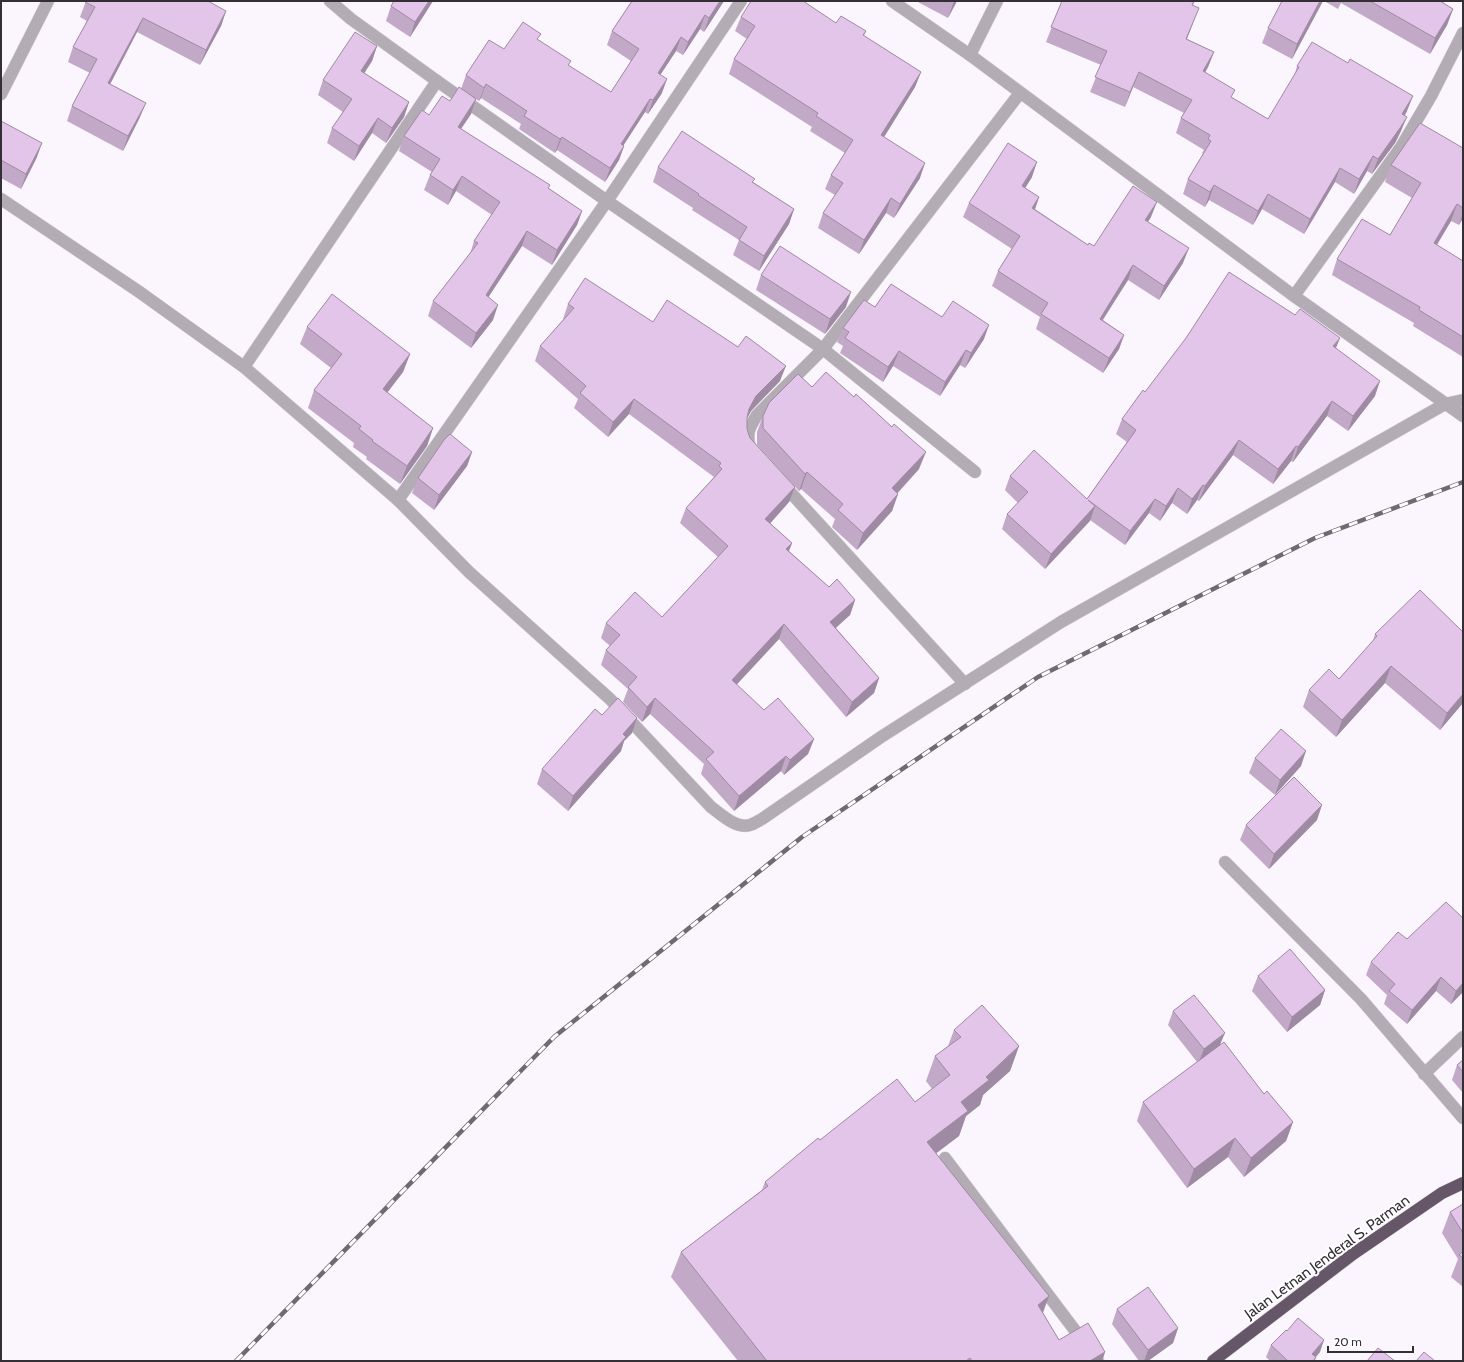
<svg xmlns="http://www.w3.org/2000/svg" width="1464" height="1362" font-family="Cabin,sans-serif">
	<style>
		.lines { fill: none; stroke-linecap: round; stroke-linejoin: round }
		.minor-casing { stroke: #d7d1d9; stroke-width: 13 }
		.highway-casing { stroke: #d7d1d9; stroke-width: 13 }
		.minor { stroke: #b3acb4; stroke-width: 12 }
		.highway { stroke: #655768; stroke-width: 12 }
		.rail-casing { stroke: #6f6970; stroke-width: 4.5 }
		.rail { stroke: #fff; stroke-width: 3; stroke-dasharray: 9; stroke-linecap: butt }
		.wall { fill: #c3a9c8 }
		.shaded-wall { fill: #9f8aa3 }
		.building { fill: #e3c5e9; stroke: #9f8aa3 }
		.labels { text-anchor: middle; stroke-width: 4; stroke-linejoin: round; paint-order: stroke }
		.street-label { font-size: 15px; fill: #342e35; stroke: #fff }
	</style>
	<rect width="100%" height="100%" fill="#fbf5fd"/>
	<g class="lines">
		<g class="minor-casing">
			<g id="minor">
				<polyline points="330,1 351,19 437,81 607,201 823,349 975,472"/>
				<polyline points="892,1 970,55 1294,296 1463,416"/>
				<polyline points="970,55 997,1"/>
				<polyline points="1,94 48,1"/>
				<path d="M1,199L138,291L244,367L398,500L469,572L610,699L711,807C722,815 736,829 750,825C754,824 758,821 762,819L881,737L1061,622L1445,404L1463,400"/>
				<polyline points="1294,296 1401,147 1431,96 1463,33"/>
				<polyline points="244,367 437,81"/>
				<path d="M750,448C746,433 749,428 757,415L823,349L1020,93"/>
				<polyline points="781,482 965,684"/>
				<polyline points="398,500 607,201 741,1"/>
				<polyline points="1225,862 1361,999 1463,1118"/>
				<polyline points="1424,1074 1463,1037"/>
				<polyline points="945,1158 1098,1361"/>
			</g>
		</g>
		<g class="highway-casing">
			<polyline id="highway" points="1213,1361 1353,1254 1442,1193 1463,1183"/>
		</g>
		<use href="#minor" class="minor"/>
		<use href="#highway" class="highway"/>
		<g class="rail-casing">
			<polyline id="rail" points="236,1361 554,1037 802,837 1038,677 1315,538 1463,482"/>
		</g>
		<use href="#rail" class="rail"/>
	</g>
	<g class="wall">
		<polygon points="86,1 226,11 221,26 200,65 137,32 110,84 140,117 123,151 67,121 72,106 90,73 68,62 73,47 87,21 80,17"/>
		<polygon points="433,1 410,37 386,21 391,6"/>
		<polygon points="632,1 724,1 704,32 700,29 683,55 676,51 660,75 662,93 648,114 645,112 623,145 624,146 619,160 605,182 557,150 555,153 519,129 521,124 481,98 479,101 476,99 471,114 461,129 582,211 577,225 552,265 522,246 488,297 493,320 471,348 428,316 433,301 470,254 474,241 492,215 456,191 448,205 424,190 430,175 432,172 399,151 404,136 429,115 450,101 461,89 466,75 504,49 539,40 569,66 611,92 631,61 607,45 612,31"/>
		<polygon points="916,1 957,1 948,18"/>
		<polygon points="1062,1 1195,1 1193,5 1193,23 1187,39 1214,52 1208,67 1205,72 1232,98 1268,119 1294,77 1297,66 1407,111 1405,115 1401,131 1395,143 1372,174 1367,171 1354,194 1335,182 1304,234 1262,209 1253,225 1209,200 1205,207 1183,194 1188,179 1203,154 1202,153 1204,150 1176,133 1181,118 1184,113 1133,87 1125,107 1090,92 1101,65 1046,42"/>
		<polygon points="1323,1 1292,59 1262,43 1268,28"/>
		<polygon points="1324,1 1444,1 1443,3 1453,9 1447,25 1430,54 1341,3 1338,9"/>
		<polygon points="741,17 836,23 866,31 864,36 921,72 915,87 884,137 920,178 894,218 886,213 859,254 818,228 823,213 835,195 825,189 831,175 845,153 810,131 812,127 729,74 734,59 747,39 735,31"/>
		<polygon points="377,46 372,61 364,73 409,102 404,117 386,143 372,133 354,161 327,143 332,128 343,112 318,95 323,80"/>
		<polygon points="1,121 37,157 21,189 1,178"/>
		<polygon points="1463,148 1463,218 1459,225 1451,221 1437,245 1463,261 1463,357 1413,326 1414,323 1332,275 1337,259 1390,235 1412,198 1385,182 1391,165"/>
		<polygon points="658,167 753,182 794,209 789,224 759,271 733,255 739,240 692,210 693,208 653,182"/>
		<polygon points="1032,177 1025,188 1039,197 1035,209 1088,245 1094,246 1151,217 1148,222 1183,263 1159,300 1128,280 1103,320 1124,335 1119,349 1103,373 1036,329 1040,317 992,286 998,271 1012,249 963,217 969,203"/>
		<polygon points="761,275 846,307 825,334 756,290"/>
		<polygon points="568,304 653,322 780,381 751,411 747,418 747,429 750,438 795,487 789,502 770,523 792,543 789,551 829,587 855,600 850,615 836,628 879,678 874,693 846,717 779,639 736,685 764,710 814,739 808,754 784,775 781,771 734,811 701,774 704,764 650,714 642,722 623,702 628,689 601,665 606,650 610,646 601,638 606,623 662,617 718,557 680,523 686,508 714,477 629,414 608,437 574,408 578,399 535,361 540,346 563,320 563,319"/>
		<polygon points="875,307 942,317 984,339 965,368 960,365 940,396 893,366 883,382 840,353 843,346 837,342 843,328"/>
		<polygon points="307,327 410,354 403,372 387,393 433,428 427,446 400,484 366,459 367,457 353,447 354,443 308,408 314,390 331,368 300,344"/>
		<polygon points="1336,348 1375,396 1348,431 1327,416 1293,462 1291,461 1273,484 1233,455 1199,501 1197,500 1187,514 1172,503 1160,521 1149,513 1125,545 1090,520 1045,569 1002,529 1007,514 1018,503 1005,490 1010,476 1087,499 1127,442 1116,434 1122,419 1145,392"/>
		<polygon points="812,387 854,397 892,427 919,469 898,493 898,494 892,511 857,550 832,527 835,519 801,489 799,491 757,445 757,432 763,416"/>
		<polygon points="472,452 467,466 434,510 412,493 418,478"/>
		<polygon points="1375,634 1463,703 1440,730 1385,683 1336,737 1303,707 1309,690 1339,679 1373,641"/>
		<polygon points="602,715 637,718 632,733 624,741 621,751 568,811 537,784 542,769"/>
		<polygon points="1255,758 1301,766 1275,795 1249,773"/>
		<polygon points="1317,820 1269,869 1240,840 1246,825"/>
		<polygon points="1463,918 1463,992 1451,1004 1436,991 1407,1024 1384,1004 1387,995 1366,975 1371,962 1407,939"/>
		<polygon points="1258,976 1325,990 1320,1005 1287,1032 1252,991"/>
		<polygon points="1173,1011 1220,1044 1264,1094 1293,1122 1286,1141 1244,1177 1228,1157 1187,1188 1137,1121 1143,1102 1197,1062 1168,1025"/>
		<polygon points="954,1030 1019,1046 1010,1071 983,1095 980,1105 966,1116 959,1136 936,1153 1043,1313 1059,1340 1105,1352 1102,1361 738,1361 671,1277 681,1252 762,1190 765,1182 820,1140 915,1102 932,1089 926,1081 935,1056 948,1046"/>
		<polygon points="1463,1060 1463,1093 1452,1080 1457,1065"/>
		<polygon points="1463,1204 1463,1287 1451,1277 1458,1259 1442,1233 1450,1212"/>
		<polygon points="1117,1309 1178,1328 1173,1343 1148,1361 1139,1361 1112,1324"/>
		<polygon points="1271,1345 1320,1352 1316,1357 1315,1361 1270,1361 1266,1357"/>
	</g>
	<g class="shaded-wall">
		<polygon points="429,1 433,1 410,37 415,22"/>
		<polygon points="720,1 724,1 704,32 709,18"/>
		<polygon points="954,1 957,1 948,18"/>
		<polygon points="1320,1 1323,1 1292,59 1297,44"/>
		<polygon points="1199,8 1181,53 1186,39"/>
		<polygon points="1453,9 1447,25 1430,54 1435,38"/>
		<polygon points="226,11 221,26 200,65 206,50"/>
		<polygon points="705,15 700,29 683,55 688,42"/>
		<polygon points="143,18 137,32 103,98 108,83"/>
		<polygon points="681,37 676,51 653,86 658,73"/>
		<polygon points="377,46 372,61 356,86 361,71"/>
		<polygon points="1214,52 1208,67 1198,86 1203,71"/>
		<polygon points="921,72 915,87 876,150 881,135"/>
		<polygon points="1139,72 1125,107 1130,92"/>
		<polygon points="667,79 662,93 648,114 653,100"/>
		<polygon points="486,84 481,98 479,101 484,88"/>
		<polygon points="1413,96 1407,111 1397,129 1402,114"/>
		<polygon points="476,99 471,114 452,142 458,127"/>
		<polygon points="650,99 645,112 616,157 621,144"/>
		<polygon points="409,102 404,117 386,143 392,128"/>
		<polygon points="146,103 140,117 123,151 128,136"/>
		<polygon points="1407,117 1401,131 1395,143 1372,174 1378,159"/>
		<polygon points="378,118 372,133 354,161 359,146"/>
		<polygon points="562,137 557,150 555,153 560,139"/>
		<polygon points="42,143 37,157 21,189 26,174"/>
		<polygon points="624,146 619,160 605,182 610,168"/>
		<polygon points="1373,156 1367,171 1354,194 1359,179"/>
		<polygon points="1037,162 1032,177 1017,201 1022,186"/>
		<polygon points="925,163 920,178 894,218 900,204"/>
		<polygon points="1340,168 1335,182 1304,234 1310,219"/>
		<polygon points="462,176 456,191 448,205 453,190"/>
		<polygon points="1214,185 1209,200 1205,207 1210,192"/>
		<polygon points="1268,194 1262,209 1253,225 1258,211"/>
		<polygon points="1039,197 1034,212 1032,208"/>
		<polygon points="891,198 886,213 859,254 864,240"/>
		<polygon points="1157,202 1151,217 1139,235 1145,220"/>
		<polygon points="1457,204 1451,221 1428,259 1434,243"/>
		<polygon points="794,209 789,224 759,271 764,256"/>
		<polygon points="582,211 577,225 552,265 557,250"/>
		<polygon points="1463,213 1463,218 1459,225"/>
		<polygon points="527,231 522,246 480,310 486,295"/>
		<polygon points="1189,248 1183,263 1159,300 1164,286"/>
		<polygon points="1133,265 1128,280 1094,333 1100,319"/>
		<polygon points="851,292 846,307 825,334 830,319"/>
		<polygon points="498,305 493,320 471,348 476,333"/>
		<polygon points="989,325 984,339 965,368 971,353"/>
		<polygon points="1124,335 1119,349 1103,373 1109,358"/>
		<polygon points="1340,338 1334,353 1333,346"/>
		<polygon points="966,350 960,365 940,396 945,382"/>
		<polygon points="899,351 893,366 883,382 888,367"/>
		<polygon points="410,354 403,372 376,407 383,389"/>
		<polygon points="786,366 780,381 751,411 744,424 749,409 756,396"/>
		<polygon points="1380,381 1375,396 1348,431 1353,416"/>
		<polygon points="634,399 629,414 608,437 613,422"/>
		<polygon points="1332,401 1327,416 1293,462 1298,447"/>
		<polygon points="433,428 427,446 400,484 407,466"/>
		<polygon points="1239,440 1233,455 1199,501 1205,486"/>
		<polygon points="1296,446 1291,461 1273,484 1278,469"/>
		<polygon points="472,452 467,466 434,510 439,495"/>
		<polygon points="926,452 919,469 886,505 892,488"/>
		<polygon points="807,472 801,489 799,491 805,474"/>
		<polygon points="1203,485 1197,500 1187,514 1192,499"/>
		<polygon points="795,487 789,502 760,535 765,519"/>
		<polygon points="1178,488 1172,503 1160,521 1166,506"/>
		<polygon points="898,494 892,511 857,550 863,533"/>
		<polygon points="1155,499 1149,513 1125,545 1130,531"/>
		<polygon points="1095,506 1090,521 1045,569 1051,554"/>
		<polygon points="792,543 786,558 786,549"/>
		<polygon points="855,600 850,615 825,637 830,622"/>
		<polygon points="784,624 779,639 726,696 732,680"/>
		<polygon points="1391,666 1385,683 1336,737 1342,720"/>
		<polygon points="879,678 874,693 846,717 852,702"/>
		<polygon points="1463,694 1463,703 1440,730 1447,713"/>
		<polygon points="655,698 650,714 642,722 647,707"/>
		<polygon points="637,718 632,733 624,741 621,751 568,811 573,796 623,734"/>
		<polygon points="814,739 808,754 784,775 790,760"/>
		<polygon points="1306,751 1301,766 1275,795 1280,780"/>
		<polygon points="786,756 781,771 734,811 739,796"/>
		<polygon points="1322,805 1317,820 1269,869 1274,854"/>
		<polygon points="1441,977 1436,991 1407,1024 1412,1010"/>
		<polygon points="1463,983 1463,992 1451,1004 1456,991"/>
		<polygon points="1325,990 1320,1005 1287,1032 1292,1017"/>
		<polygon points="1225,1033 1219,1047 1198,1064 1204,1049"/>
		<polygon points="1019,1046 1010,1071 983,1095 980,1105 966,1116 959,1136 918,1167 927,1142 961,1102 986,1077"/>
		<polygon points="1293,1122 1286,1141 1244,1177 1251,1158"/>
		<polygon points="1235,1138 1228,1157 1187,1188 1194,1169"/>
		<polygon points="1049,1296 1040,1321 1038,1305"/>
		<polygon points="1178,1328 1173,1343 1148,1361 1144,1361 1148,1350"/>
		<polygon points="1324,1340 1320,1352 1312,1361 1312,1354"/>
		<polygon points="1105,1352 1102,1361 1090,1361"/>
	</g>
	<g class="building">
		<polygon points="86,1 208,1 226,11 206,50 143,18 108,83 146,103 128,136 72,106 97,59 73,47 95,7 85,2"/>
		<polygon points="394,1 429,1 415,22 391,6"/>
		<polygon points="632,1 720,1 709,18 705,15 688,42 681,37 658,73 667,79 653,100 650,99 621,144 624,146 610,168 562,137 560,139 524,116 527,111 486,84 484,88 466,75 489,40 504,49 523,22 541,34 537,39 571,61 568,65 611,92 639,49 612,31"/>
		<polygon points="751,1 803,1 836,23 841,16 866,31 863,35 921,72 881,135 925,163 900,204 891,198 864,240 823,213 843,183 831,175 853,140 816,116 818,113 734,59 755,26 741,17"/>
		<polygon points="1062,1 1194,1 1192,5 1199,8 1186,39 1214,52 1203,71 1235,90 1231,97 1268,119 1299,67 1297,66 1312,42 1348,63 1350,59 1413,96 1402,114 1407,117 1400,128 1378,159 1373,156 1359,179 1340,168 1310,219 1268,194 1258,211 1214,185 1210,192 1188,179 1211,141 1208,139 1210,135 1181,118 1192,100 1139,72 1130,92 1095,77 1107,51 1051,27"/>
		<polygon points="1282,1 1320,1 1297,44 1268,28"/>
		<polygon points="1370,1 1440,1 1453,9 1435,38"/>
		<polygon points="355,32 377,46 361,71 409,102 392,128 378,118 359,146 332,128 352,99 323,80"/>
		<polygon points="459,87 476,99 458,127 550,185 548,188 582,211 557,250 527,231 486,295 498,305 476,333 433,301 478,243 474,241 500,202 462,176 453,190 430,175 440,159 404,136 422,110 429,115 442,96 450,101"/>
		<polygon points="1,121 42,143 26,174 1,160"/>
		<polygon points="1420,123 1463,148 1463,208 1457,204 1434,243 1463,261 1463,337 1419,310 1420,307 1337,259 1362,219 1390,235 1421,183 1391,165"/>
		<polygon points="682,131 755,179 752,182 794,209 764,256 739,240 747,227 698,195 699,194 658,167"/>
		<polygon points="1008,143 1037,162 1022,186 1039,197 1032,208 1088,245 1089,243 1094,246 1133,186 1157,202 1145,220 1189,248 1164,286 1133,265 1100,319 1124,335 1109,358 1041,314 1048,303 998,271 1020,236 969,203"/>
		<polygon points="780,246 851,292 830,319 761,275"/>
		<polygon points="1229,272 1295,315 1300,309 1340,338 1333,346 1380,381 1353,416 1332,401 1298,447 1296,446 1278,469 1239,440 1205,486 1203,485 1192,499 1178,488 1166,506 1155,499 1130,531 1088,500 1095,506 1051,554 1007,514 1028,492 1010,476 1034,450 1087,499 1136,430 1122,419 1143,390 1145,392 1186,338"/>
		<polygon points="585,278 653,322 667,300 738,347 746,336 786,366 756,396 749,409 747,418 747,429 750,438 795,487 765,519 792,543 786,549 829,587 837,579 855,600 830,622 879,678 852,702 784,624 732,680 764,710 778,698 814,739 790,760 786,756 739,796 706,759 714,752 655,698 647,707 628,687 637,677 606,650 620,635 606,623 635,592 662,617 728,546 686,508 722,469 719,466 721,463 634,399 613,422 580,393 586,386 540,346 574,308 568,304"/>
		<polygon points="891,284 942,317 953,301 989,325 971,353 966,350 945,382 899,351 888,367 845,338 849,332 843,328 864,300 875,307"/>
		<polygon points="332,294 410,354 383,389 433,428 407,466 372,441 373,440 359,429 361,426 314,390 342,354 307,327"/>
		<polygon points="826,372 854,397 856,394 892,427 894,424 926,452 892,488 898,494 863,533 838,510 843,504 807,472 805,474 763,428 763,416 769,403 798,374 812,387"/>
		<polygon points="450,434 472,452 439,495 418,478 444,440"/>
		<polygon points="1420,590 1463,632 1463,694 1447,713 1391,666 1342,720 1309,690 1329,669 1339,679 1377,636 1375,634"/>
		<polygon points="618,698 637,718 623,734 626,737 573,796 542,769 595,709 602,715"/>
		<polygon points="1281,729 1306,751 1280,780 1255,758"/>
		<polygon points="1294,777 1322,805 1274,854 1246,825"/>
		<polygon points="1446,902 1463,918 1463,983 1456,991 1441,977 1412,1010 1389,991 1395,984 1371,962 1398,932 1407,939"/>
		<polygon points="1290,949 1325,990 1292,1017 1258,976"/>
		<polygon points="1194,995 1225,1033 1204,1049 1173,1011"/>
		<polygon points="982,1005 1019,1046 986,1077 989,1080 961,1102 968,1111 927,1142 1049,1296 1038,1305 1059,1340 1088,1323 1105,1352 1090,1361 972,1361 970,1358 966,1361 767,1361 681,1252 768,1186 765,1182 818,1138 820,1140 897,1079 915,1102 950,1075 935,1056 961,1037 954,1030"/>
		<polygon points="1224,1042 1264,1094 1267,1091 1293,1122 1251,1158 1235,1138 1194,1169 1143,1102"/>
		<polygon points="1463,1060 1463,1072 1457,1065"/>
		<polygon points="1463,1204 1463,1233 1450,1212"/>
		<polygon points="1463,1251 1463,1258 1459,1255"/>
		<polygon points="1148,1287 1178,1328 1148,1350 1117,1309"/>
		<polygon points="1298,1318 1324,1340 1312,1354 1316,1357 1313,1361 1288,1361 1271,1345 1286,1330 1287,1331"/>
		<polygon points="1378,1348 1395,1361 1367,1361"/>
		<polygon points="1424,1352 1435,1361 1416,1361"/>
	</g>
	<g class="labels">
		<g class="street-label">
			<text transform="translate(1327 1257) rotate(-36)" y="5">Jalan Letnan Jenderal S. Parman</text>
		</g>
	</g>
	<rect width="1464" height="1362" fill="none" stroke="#342e35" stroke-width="4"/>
	<path d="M1328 1346v6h85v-6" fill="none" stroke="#342e35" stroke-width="2"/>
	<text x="1334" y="1346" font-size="12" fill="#342e35" stroke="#ffffff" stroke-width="3" paint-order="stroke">20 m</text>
</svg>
